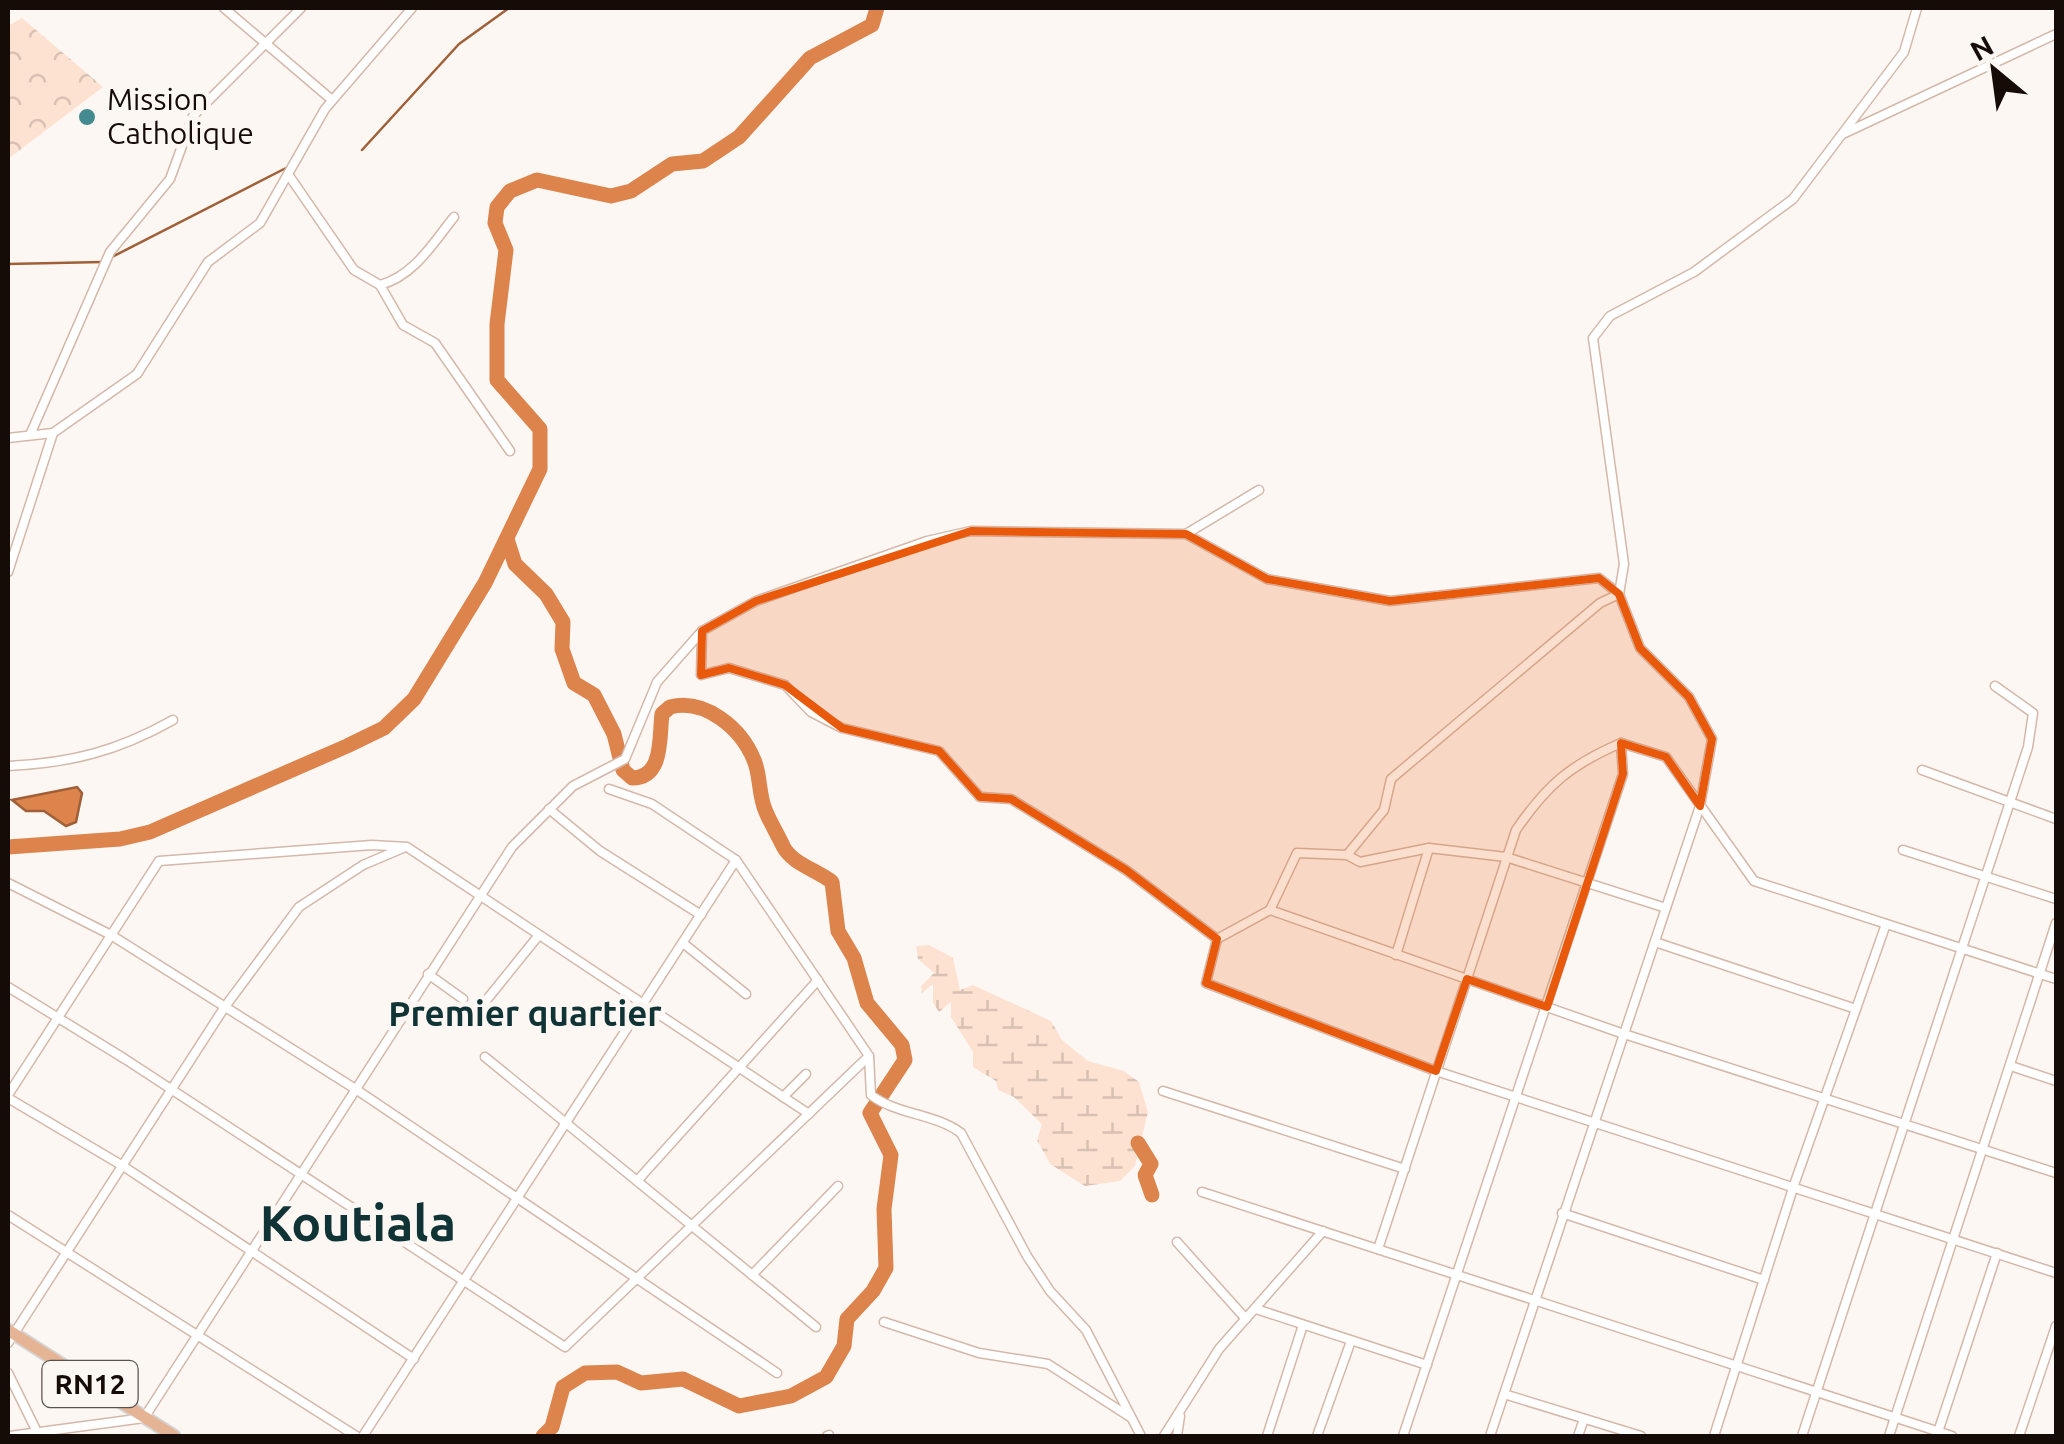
<svg xmlns="http://www.w3.org/2000/svg" width="2064" height="1444" font-family="Ubuntu,sans-serif">
	<style>
		.wetland { fill: url(#wetland-marsh) }
		.park { fill: url(#park-crowns) }
		.water { fill: #dc844c; stroke: #a06037; stroke-width: 2.5 }
		.lines { fill: none; stroke-linecap: round; stroke-linejoin: round }
		.stream { stroke: #a06037; stroke-width: 2.5 }
		.river { stroke: #dc844c; stroke-width: 15 }
		.street-casing { stroke: #d4b8a9; stroke-width: 11 }
		.primary-casing { stroke: #d5d3d2; stroke-width: 15 }
		.street { stroke: #fff; stroke-width: 8 }
		.primary { stroke: #e5b495; stroke-width: 11 }
		.marked { fill: #e8590c; fill-opacity: 0.2; stroke: #e8590c; stroke-width: 8; stroke-linejoin: round }
		.poi-dot { fill: #438b90; stroke: #fdf7f4; stroke-width: 4 }
		.labels { text-anchor: middle; stroke-width: 10; stroke-linejoin: round; paint-order: stroke }
		.shield { fill: #fdf7f4; stroke: #5b524e; stroke-width: 2.5 }
		.shield-label { font-size: 28px; font-weight: bold; fill: #150c07 }
		.poi-label { font-size: 30px; fill: #150c07; stroke: #fdf7f4; text-anchor: start }
		.quarter-label { font-size: 35px; font-weight: bold; fill: #103336; stroke: #fdf7f4 }
		.town-label { font-size: 50px; font-weight: bold; fill: #103336; stroke: #fdf7f4 }
	</style>
	<defs>
		<pattern id="wetland-marsh" width="20" height="14" patternUnits="userSpaceOnUse" patternTransform="scale(2.5)"><rect width="20" height="14" fill="#fde2d2"/><path d="M1 5h8M5 5V1M11 12h8M15 12V8" fill="none" stroke="#d8c1b3"/></pattern>
		<pattern id="park-crowns" width="20" height="18" patternUnits="userSpaceOnUse" patternTransform="scale(2.5)"><rect width="20" height="18" fill="#fde2d2"/><path d="M2 6a3 3 0 1 1 6 0M12 15a3 3 0 1 1 6 0" fill="none" stroke="#d8c1b3"/></pattern>
	</defs>
	<rect width="100%" height="100%" fill="#fdf7f4"/>
	<polygon class="wetland" points="929,945 953,958 960,990 973,985 1051,1021 1062,1040 1088,1061 1124,1071 1139,1082 1148,1112 1135,1166 1120,1181 1085,1186 1050,1164 1037,1140 1042,1124 1014,1097 998,1090 996,1081 973,1067 973,1052 951,1017 951,1002 939,1012 933,1003 933,984 922,993 921,986 934,973 918,959 916,946"/>
	<polygon class="park" points="22,18 103,87 8,159 8,26"/>
	<polygon class="water" points="77,787 82,793 76,822 66,826 44,811 26,811 12,800"/>
	<g class="lines">
		<g class="stream">
			<polyline points="362,150 459,44 509,8"/>
			<polyline points="110,258 286,168"/>
			<polyline points="8,264 102,262"/>
		</g>
		<g class="river">
			<path d="M507,539L515,564L546,594L563,622L562,649L574,683L594,695L614,734L623,770L632,778C664,778 659,737 662,714L670,707C705,698 741,728 754,760C761,776 758,795 766,812C771,824 778,835 783,846C792,864 817,870 832,882L838,931L854,958L867,1003L902,1045L905,1060L870,1113L891,1155L884,1209L886,1268L873,1291L847,1319L844,1346L826,1377L791,1396L739,1406L683,1379L641,1383L617,1372L585,1373L563,1387L552,1427L543,1436"/>
			<polyline points="8,847 120,839 150,832 347,746 384,728 414,699 485,583 540,469 540,429 497,380 497,324 506,250 495,223 497,207 510,191 537,180 611,196 631,191 672,164 703,161 739,137 810,58 872,25 877,8"/>
			<polyline points="1138,1143 1151,1164 1145,1175 1152,1195"/>
		</g>
		<g class="street-casing">
			<g id="street">
				<polyline points="224,8 332,100"/>
				<polyline points="1845,133 2056,34"/>
				<path d="M290,177L354,270L380,285C414,276 433,243 454,217"/>
				<polyline points="380,285 403,325 435,343 510,451"/>
				<polyline points="30,435 110,252 170,179 193,116 301,8"/>
				<polyline points="8,438 53,433 137,374 208,262 260,223 325,109 412,8"/>
				<polyline points="1186,534 1259,490"/>
				<polyline points="8,572 53,433"/>
				<path d="M8,766C71,763 118,751 173,720"/>
				<polyline points="1922,770 2056,819"/>
				<path d="M609,789L652,804L736,860L869,1056L871,1095C897,1115 934,1113 961,1133L1027,1256L1050,1291L1086,1330L1141,1436"/>
				<polyline points="549,809 600,851 701,915"/>
				<polyline points="1903,850 2056,899"/>
				<polyline points="1347,855 1360,862 1429,848 1506,857 1666,908"/>
				<polyline points="8,883 111,935 357,1090 777,1373"/>
				<polyline points="1270,910 1297,853 1347,855 1384,810 1391,779 1600,603 1619,594 1624,564 1593,338 1610,316 1694,272 1793,199 1904,52 1917,8"/>
				<polyline points="1217,939 1206,983 1436,1071 2056,1273"/>
				<polyline points="1655,942 1856,1009"/>
				<polyline points="683,943 746,994"/>
				<polyline points="1396,955 1429,848"/>
				<polyline points="428,974 463,999"/>
				<polyline points="8,987 125,1059 565,1347 869,1056"/>
				<polyline points="480,1008 539,935"/>
				<polyline points="485,1057 816,1327"/>
				<polyline points="2011,1066 2056,1081"/>
				<polyline points="1163,1091 1405,1169"/>
				<polyline points="8,1095 159,861 372,845 407,847 809,1114"/>
				<polyline points="783,1097 806,1074"/>
				<polyline points="8,1098 123,1166 414,1359"/>
				<polyline points="637,1181 818,980"/>
				<polyline points="1202,1192 1952,1436"/>
				<polyline points="1562,1213 1764,1280"/>
				<polyline points="8,1215 356,1436"/>
				<polyline points="1177,1242 1246,1319"/>
				<path d="M1378,1249L1516,830C1547,785 1570,765 1621,743L1666,757L1754,881L2056,979"/>
				<polyline points="752,1275 838,1186"/>
				<polyline points="1256,1309 1427,1365"/>
				<polyline points="884,1322 979,1353 1048,1364 1130,1417"/>
				<polyline points="8,1343 224,1008 299,907 363,865 403,848"/>
				<polyline points="8,1373 39,1436"/>
				<polyline points="1504,1394 1641,1436"/>
				<polyline points="1938,1432 1997,1253"/>
				<polyline points="10,1436 144,1418 512,847 573,786 625,759 657,682 702,631"/>
				<polyline points="363,1436 736,860"/>
				<polyline points="827,1436 829,1435"/>
				<polyline points="1164,1436 1219,1349 1323,1231"/>
				<polyline points="1177,1436 1180,1416"/>
				<polyline points="1267,1436 1303,1325"/>
				<polyline points="1317,1436 1351,1341"/>
				<polyline points="1403,1436 1623,774 1621,743"/>
				<polyline points="1490,1436 1700,806 1712,739 1689,697 1640,648 1619,594 1599,578 1390,601 1267,579 1186,534 971,531 927,541 756,601 702,631 701,675 729,668 785,685 811,712 842,728 939,751 980,797 1011,799 1126,870 1217,939 1270,910 1621,1033 2056,1173"/>
				<polyline points="1578,1436 1584,1419"/>
				<polyline points="1714,1436 1794,1185 1886,924"/>
				<polyline points="1802,1436 2028,747 2033,713 1995,686"/>
				<polyline points="1889,1436 2056,923"/>
				<polyline points="2019,1436 2056,1326"/>
			</g>
		</g>
		<g class="primary-casing">
			<polyline id="primary" points="8,1330 174,1436"/>
		</g>
		<use href="#street" class="street"/>
		<use href="#primary" class="primary"/>
	</g>
	<path class="marked" d="M971,531L1186,534L1267,579L1390,601L1599,578L1619,594L1640,648L1689,697L1712,739L1700,806L1666,757L1621,743L1623,774L1547,1007L1467,979L1436,1071L1206,983L1217,939L1126,870L1011,799L980,797L939,751L842,728L785,685L729,668L701,675L702,631L756,601Z"/>
	<circle class="poi-dot" cx="87" cy="117" r="10"/>
	<g class="labels">
		<rect class="shield" x="42.5" y="1361" width="95" height="46" rx="8"/>
		<g class="shield-label">
			<text x="90" y="1394">RN12</text>
		</g>
		<g class="poi-label">
			<text x="107" y="110">Mission<tspan x="107" dy="34">Catholique</tspan></text>
		</g>
		<g class="quarter-label">
			<text x="525" y="1026">Premier quartier</text>
		</g>
		<g class="town-label">
			<text x="358" y="1241">Koutiala</text>
		</g>
	</g>
	<rect width="2064" height="1444" fill="none" stroke="#150c07" stroke-width="20"/>
	<g transform="translate(1994 70) rotate(331)" stroke="#fdf7f4" stroke-width="8" paint-order="stroke">
	<path d="M0-8L18 38L0 25L-18 38Z" fill="#150c07"/>
	<text y="-15" font-size="28" font-weight="bold" text-anchor="middle" fill="#150c07">N</text>
	</g>
</svg>
